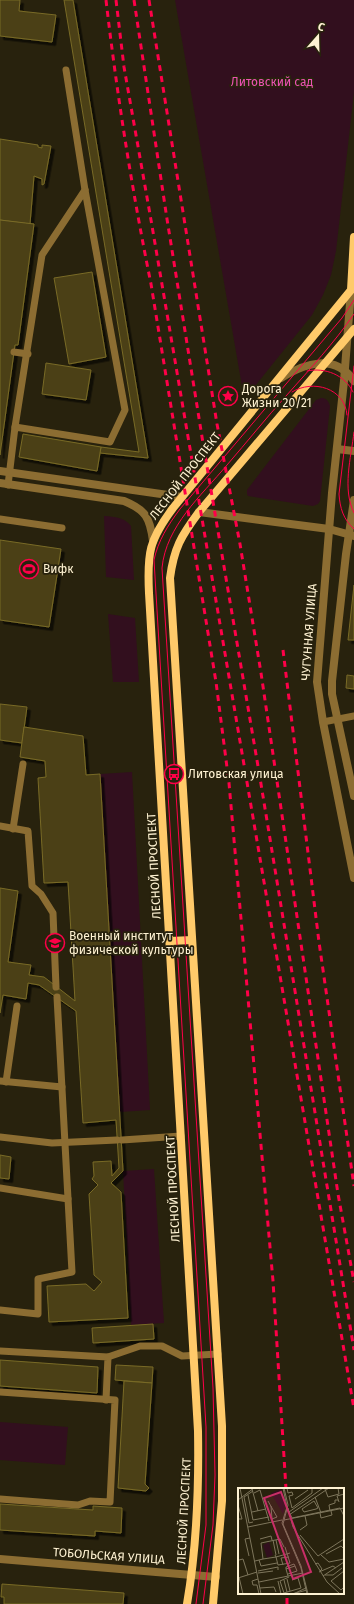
<svg xmlns="http://www.w3.org/2000/svg" width="354" height="1604" font-family="'Fira Sans',sans-serif">
	<style>
		.green { fill: #320f1e }
		.building { fill: #4b4116; stroke: #796a26; filter: url(#shadow) }
		.lines { fill: none; stroke-linecap: round; stroke-linejoin: round }
		.service { stroke: #8c6d32; stroke-width: 7 }
		.minor { stroke: #8c6d32; stroke-width: 8 }
		.tertiary { stroke: #8c6d32; stroke-width: 8 }
		.secondary { stroke: #ffca6a; stroke-width: 8 }
		.tram { stroke: #fe0048; stroke-width: 1 }
		.rail { stroke: #fe0048; stroke-width: 3; stroke-dasharray: 6 5; stroke-linecap: butt }
		.labels { text-anchor: middle; stroke-width: 3.5; stroke-linejoin: round; paint-order: stroke }
		.park-label { font-size: 12px; fill: #ed52b4; stroke: #28220d }
		.poi-label { font-size: 12px; fill: #fff3d3; stroke: #28220d; text-anchor: start }
		.street-label { font-size: 12px; fill: #fff3d3; stroke: #28220d }
		.inset-road { fill: none; stroke: #7e765c; stroke-width: 1 }
		.view { fill: #c82e67; fill-opacity: 0.15; stroke: #c82e67; stroke-width: 2 }
		.inset-edge { fill: none; stroke: #fff3d3; stroke-width: 2 }
	</style>
	<defs>
		<filter id="shadow"><feDropShadow dx="3.5" dy="3.5" stdDeviation="0" flood-color="#0009"/></filter>
	</defs>
	<rect width="100%" height="100%" fill="#28220d"/>
	<g class="green">
		<polygon points="175,0 354,0 354,92 336,251 331,275 323,295 312,315 247,396 243,392"/>
		<path d="M321,398C326,398 328,400 330,406L320,501L318,504L313,506L248,496L247,494V490L316,400Z"/>
		<path d="M104,516C115,517 124,517 131,526L134,580L106,577Z"/>
		<polygon points="108,614 135,618 139,682 113,682"/>
		<polygon points="132,772 150,1110 120,1112 100,774"/>
		<polygon points="154,1169 164,1323 131,1325 123,1171"/>
		<polygon points="0,1422 68,1427 65,1465 0,1460"/>
	</g>
	<g class="building">
		<polygon points="0,0 20,0 19,11 56,15 52,42 0,36"/>
		<polygon points="64,0 73,0 148,458 100,453 101,447 139,452"/>
		<polygon points="0,139 38,145 38,147 42,148 42,145 51,146 44,184 42,185 42,179 34,176 30,224 0,220"/>
		<polygon points="0,220 34,224 18,345 15,345 14,352 0,455"/>
		<polygon points="92,272 106,357 69,364 54,278"/>
		<polygon points="46,363 91,370 86,400 42,394"/>
		<polygon points="23,434 101,447 97,471 19,457"/>
		<polygon points="0,540 61,549 49,627 0,620"/>
		<polygon points="354,585 354,640 348,640"/>
		<polygon points="347,675 354,676 354,689 346,688"/>
		<polygon points="0,704 27,707 22,743 0,740"/>
		<polygon points="24,727 83,736 86,775 100,774 123,1171 111,1183 121,1192 128,1318 49,1322 47,1286 86,1284 94,1291 102,1282 94,1275 89,1194 98,1185 92,1179 94,1176 93,1162 111,1161 112,1176 119,1168 116,1120 83,1123 76,1011 39,985 28,983 26,999 3,995 0,1013 0,888 18,891 8,962 31,965 29,975 44,977 75,1001 68,882 44,883 38,778 46,777 45,761 20,757"/>
		<polygon points="0,1155 11,1157 9,1179 0,1178"/>
		<polygon points="153,1324 154,1339 93,1343 92,1328"/>
		<polygon points="0,1360 98,1367 97,1393 0,1386"/>
		<polygon points="116,1365 153,1367 152,1383 115,1380"/>
		<polygon points="124,1381 152,1383 145,1484 149,1488 146,1491 118,1488"/>
		<polygon points="0,1504 93,1510 93,1506 122,1508 121,1533 95,1531 95,1536 0,1530"/>
		<polygon points="2,1584 124,1593 123,1604 4,1604 4,1597 1,1597"/>
	</g>
	<g class="lines">
		<g class="service">
			<polyline points="14,352 28,354"/>
			<polyline points="15,427 42,255 85,190"/>
			<polyline points="8,485 15,427 110,442 125,410 85,190 66,70"/>
			<polyline points="0,519 62,528"/>
			<polyline points="323,722 354,716"/>
			<polyline points="0,826 28,831 32,886 41,894 53,913 56,987"/>
			<polyline points="13,829 23,764"/>
			<polyline points="0,1081 62,1087"/>
			<polyline points="6,1082 17,1006"/>
			<polyline points="0,1137 52,1143 117,1140"/>
			<polyline points="122,1140 181,1136"/>
			<polyline points="0,1188 68,1199"/>
			<polyline points="0,1310 38,1314 38,1279 72,1272 57,997"/>
			<polyline points="0,1351 108,1357 106,1400"/>
			<polyline points="108,1357 140,1346 162,1346 182,1356 218,1354"/>
			<polyline points="0,1392 115,1400 110,1502 90,1501 78,1505 0,1499"/>
		</g>
		<g class="minor">
			<polyline points="337,449 354,451"/>
			<polyline points="0,471 182,497"/>
			<path d="M0,483L124,501C146,510 150,518 153,541"/>
			<polyline points="0,1559 216,1577"/>
		</g>
		<g class="tertiary">
			<polyline points="351,290 344,381 332,493 317,682 323,722 354,878"/>
			<path d="M281,378C305,363 335,353 354,381"/>
			<polyline points="354,500 346,554 332,681 332,694 354,796"/>
			<polyline points="199,512 329,529 354,536"/>
		</g>
		<g class="secondary">
			<polyline points="170,941 192,940"/>
			<path d="M187,1604C197,1546 199,1489 198,1431L149,593C147,553 149,540 173,508L351,290L354,237"/>
			<path d="M213,1604L222,1501V1426L170,578C174,548 181,536 199,512L354,329"/>
		</g>
		<g class="tram">
			<path d="M354,366L339,494C340,508 343,519 354,529"/>
			<path d="M307,371C325,367 345,375 353,392"/>
			<path d="M292,392C313,379 345,388 347,415"/>
			<path d="M354,432C351,458 342,489 354,513"/>
			<path d="M196,1604L206,1525V1427L154,560C158,541 168,525 180,509L342,318L354,300"/>
			<path d="M203,1604L213,1525L215,1475L213,1388L162,568C166,526 201,496 227,465C247,442 266,418 286,396C310,369 334,343 354,314"/>
		</g>
		<g class="rail">
			<path d="M106,0C117,95 132,190 151,284L216,682L229,783L273,1281L286,1489"/>
			<polyline points="116,0 124,67 151,220 354,1409"/>
			<polyline points="134,0 167,219 203,443 260,778 354,1350"/>
			<polyline points="149,0 217,424 240,544 261,673 338,1194 354,1282"/>
			<polyline points="283,650 319,942 354,1186"/>
			<polyline points="287,1604 287,1593"/>
		</g>
	</g>
	<defs>
		<g id="sight-ring" transform="scale(1)"><circle r="9.5" fill="#28220d" stroke="#fe0048" stroke-width="1.5"/><path d="M0-6L1.8-2.2L6-1.7L2.9 1.2L3.7 5.4L0 3.3L-3.7 5.4L-2.9 1.2L-6-1.7L-1.8-2.2Z" fill="#fe0048"/></g>
		<g id="stadium-ring" transform="scale(1)"><circle r="9.5" fill="#28220d" stroke="#fe0048" stroke-width="1.5"/><path d="M0-5a6.5 5 0 1 0 0 10a6.5 5 0 1 0 0-10ZM-3.5-1.8h7v3.6h-7Z" fill="#fe0048"/></g>
		<g id="bus-ring" transform="scale(1)"><circle r="9.5" fill="#28220d" stroke="#fe0048" stroke-width="1.5"/><path d="M-5-6H5V4H4V6H2V4H-2V6H-4V4H-5ZM-3.5-4V0h7V-4ZM-3.5 1.2v1.5H-2V1.2ZM2 1.2v1.5H3.5V1.2Z" fill="#fe0048"/></g>
		<g id="university-ring" transform="scale(1)"><circle r="9.5" fill="#28220d" stroke="#fe0048" stroke-width="1.5"/><path d="M0-5L7-2L0 1L-7-2ZM-4 1L0 2.5L4 1V4Q0 6-4 4Z" fill="#fe0048"/></g>
	</defs>
	<g fill-rule="evenodd">
		<use href="#sight-ring" x="228" y="396"/>
		<use href="#stadium-ring" x="29" y="569"/>
		<use href="#bus-ring" x="174" y="774"/>
		<use href="#university-ring" x="55" y="943"/>
	</g>
	<g class="labels">
		<g class="park-label">
			<text x="272" y="86">Литовский сад</text>
		</g>
		<g class="poi-label">
			<text x="242" y="393">Дорога<tspan x="242" dy="14">Жизни 20/21</tspan></text>
			<text x="43" y="573">Вифк</text>
			<text x="188" y="778">Литовская улица</text>
			<text x="69" y="940">Военный институт<tspan x="69" dy="14">физической культуры</tspan></text>
		</g>
		<g class="street-label">
			<text transform="translate(185 476) rotate(-52)" y="4">ЛЕСНОЙ ПРОСПЕКТ</text>
			<text transform="translate(309 632) rotate(-86)" y="4">ЧУГУННАЯ УЛИЦА</text>
			<text transform="translate(154 866) rotate(-93)" y="4">ЛЕСНОЙ ПРОСПЕКТ</text>
			<text transform="translate(173 1189) rotate(-93)" y="4">ЛЕСНОЙ ПРОСПЕКТ</text>
			<text transform="translate(184 1511) rotate(-87)" y="4">ЛЕСНОЙ ПРОСПЕКТ</text>
			<text transform="translate(109 1556) rotate(4)" y="4">ТОБОЛЬСКАЯ УЛИЦА</text>
		</g>
	</g>
	<g transform="translate(238 1488)">
		<rect width="106" height="106" fill="#28220d"/>
		<path d="M43,1L47,18L45,26L33,5ZM31,54L35,67L29,70L25,57Z" fill="#320f1e"/>
		<path class="inset-road" d="M2,0L23,106M45,0L49,19L44,35L63,80L69,106M46,0L50,17L45,36L63,78L70,106M49,0L50,5L54,4L55,7L51,8M14,1L20,23M87,1L90,9L101,6L100,0M15,3L6,9L11,35L15,34M16,5L22,2L31,33M10,7L15,32M51,8L54,20L74,5V0M77,9L83,25M57,11L70,2M0,12L16,0M30,13L39,29L34,31L35,34M101,14L99,8L106,6M0,17L4,31H0M33,18L34,31M49,19L54,30L102,20L106,28M50,20L55,39L89,94L102,106M78,21L66,24L64,21L76,13L80,20L78,21M92,23L91,17L97,15V12H100M14,24L28,21M51,24L85,0M82,25L83,30L94,27L93,23M51,27L91,0M15,32L31,29M46,32L106,20M10,39L44,32M62,42L69,37L67,28M62,47L80,68L106,51M22,51L33,48L34,52M35,52L38,67M38,52L41,66M88,66L103,58L106,61M37,67L38,69L52,65M83,67L91,74L106,71M11,68L7,51L12,50M25,71L38,69L40,77L52,75L47,59M1,72L5,71L10,87M21,72L23,78L39,75M17,73L25,71L23,55L42,51L46,59M77,76L80,75L84,81L82,83M45,77L43,70L51,69M48,81V79L56,76L57,78M20,83L40,79V82M106,83L93,93L103,102L106,99M81,84L95,78L98,80M20,85L35,83M50,86L59,83L57,78L48,81L50,88M87,87H95L104,80M85,88L106,74M1,89L5,106M51,89L42,93L46,105L63,100L60,90L54,92M0,90L19,84M20,91L14,93L15,97H19L21,106M49,91L52,103M46,92L49,104M40,93L43,106M21,94L65,85M22,100L36,99L38,104M54,106L69,102M55,106L68,100"/>
		<path class="view" d="M43,4L73,84L55,91L26,10Z"/>
		<rect width="106" height="106" class="inset-edge"/>
	</g>
	<g transform="translate(318 36) rotate(20)" stroke="#28220d" stroke-width="3" paint-order="stroke">
	<path d="M0-3L7 15L0 10L-7 15Z" fill="#fff3d3"/>
	<text y="-6" font-size="11" font-weight="bold" text-anchor="middle" fill="#fff3d3">С</text>
	</g>
</svg>
